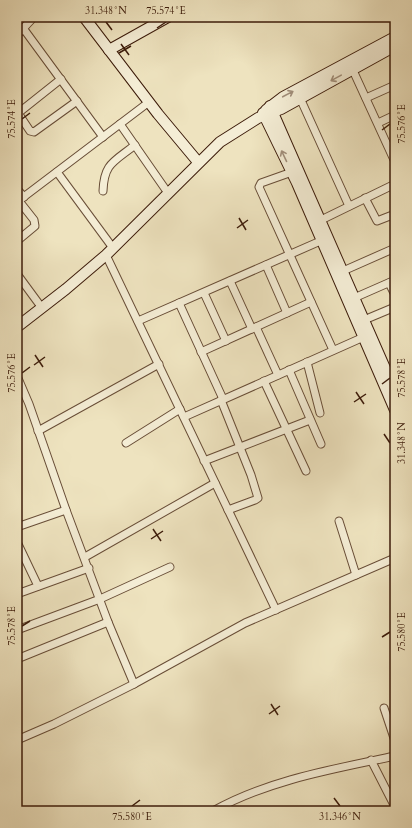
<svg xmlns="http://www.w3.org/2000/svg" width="412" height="828" font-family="Cardo,serif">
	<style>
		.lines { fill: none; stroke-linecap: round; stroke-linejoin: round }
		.street-casing { stroke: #684d37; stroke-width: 9 }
		.secondary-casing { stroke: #3c1b0a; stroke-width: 12 }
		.street { stroke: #f4edd5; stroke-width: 7 }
		.secondary { stroke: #f4edd5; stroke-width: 10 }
		.oneway { stroke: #a18e7a }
		.ticks { fill: none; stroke: #3c1b0a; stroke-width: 1.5 }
		.neatline { fill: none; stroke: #3c1b0a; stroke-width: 1.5 }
		.ticks-label { font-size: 10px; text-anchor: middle; fill: #3c1b0a }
	</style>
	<rect width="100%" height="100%" fill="#eee3bf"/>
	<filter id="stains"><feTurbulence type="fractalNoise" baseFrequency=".005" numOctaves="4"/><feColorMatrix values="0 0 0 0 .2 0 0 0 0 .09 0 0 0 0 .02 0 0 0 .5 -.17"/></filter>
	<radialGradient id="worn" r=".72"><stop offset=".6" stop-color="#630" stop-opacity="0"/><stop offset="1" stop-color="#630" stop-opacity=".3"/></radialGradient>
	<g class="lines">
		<g class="street-casing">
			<g id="street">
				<polyline points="23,28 103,137"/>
				<polyline points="17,35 34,17"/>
				<polyline points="351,66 395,162"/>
				<polyline points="300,98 349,206"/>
				<polyline points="366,98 395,85"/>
				<polyline points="18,113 30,131 34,132 77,101"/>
				<polyline points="17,114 61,79"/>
				<polyline points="378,123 395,115"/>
				<polyline points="120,124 168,193"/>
				<polyline points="57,172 113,248"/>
				<polyline points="292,172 261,183 259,187 333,350"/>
				<polyline points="17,189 24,197"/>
				<path d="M103,191C104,163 114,162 135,145"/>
				<polyline points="365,198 377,221 395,214"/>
				<polyline points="17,202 149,102"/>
				<polyline points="321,220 395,184"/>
				<polyline points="17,241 35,226 34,220 19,201"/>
				<polyline points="106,255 276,610"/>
				<polyline points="266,265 287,313"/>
				<polyline points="343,271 395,248"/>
				<polyline points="17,274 42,308"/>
				<polyline points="230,281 252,329"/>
				<polyline points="389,283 395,295"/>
				<polyline points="204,293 226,341"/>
				<polyline points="354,298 395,280"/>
				<polyline points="179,303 223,399"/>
				<polyline points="364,320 395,307"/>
				<polyline points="138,321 325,239"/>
				<polyline points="256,327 278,375"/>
				<polyline points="201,352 311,302"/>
				<polyline points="307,362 320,413"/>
				<polyline points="289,370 321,444"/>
				<polyline points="17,376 29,404 66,510 108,622 134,684"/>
				<polyline points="264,381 306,471"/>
				<polyline points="221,400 251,475 258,498 255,500 228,510"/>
				<polyline points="184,417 366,336"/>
				<polyline points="38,431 159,364"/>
				<polyline points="126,443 180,409"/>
				<polyline points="204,461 310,420"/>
				<polyline points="339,521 356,575"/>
				<polyline points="17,527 66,510"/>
				<polyline points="17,542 38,586"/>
				<polyline points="85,557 215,483"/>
				<polyline points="17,594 89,568"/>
				<polyline points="17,630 100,599 170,567"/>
				<polyline points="17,659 108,622"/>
				<polyline points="384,708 395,741"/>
				<polyline points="17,740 54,724 134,684 245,623 395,558"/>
				<polyline points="371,760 395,807"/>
				<path d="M213,811C268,780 334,769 395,756"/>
			</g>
		</g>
		<g class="secondary-casing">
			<g id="secondary">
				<polyline points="84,17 158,114 198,162"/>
				<polyline points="109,50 168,17"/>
				<polyline points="270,106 395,391"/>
				<polyline points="266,110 283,97 395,37"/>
				<polyline points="263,113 297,183 395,410"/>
				<polyline points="17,327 66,289 106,255 220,142 258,118 281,109 395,46"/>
			</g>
		</g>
		<use href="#street" class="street"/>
		<use href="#secondary" class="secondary"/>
	</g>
	<defs><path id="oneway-shaft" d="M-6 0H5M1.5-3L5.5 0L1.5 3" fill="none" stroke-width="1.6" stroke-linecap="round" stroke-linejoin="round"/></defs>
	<g class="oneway">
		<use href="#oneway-shaft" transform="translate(336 78) rotate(151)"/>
		<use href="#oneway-shaft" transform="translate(288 94) rotate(-28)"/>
		<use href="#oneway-shaft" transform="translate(284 156) rotate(-115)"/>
	</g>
	<path class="ticks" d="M106,22L112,30M157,28L166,22M121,44L129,55M119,53L131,46M22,119L30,113M382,130L390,124M239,218L246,230M237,228L248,220M35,355L43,367M34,365L45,357M22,373L30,367M382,384L390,378M356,392L364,404M354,402L366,394M384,434L390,443M153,529L161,541M151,539L163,531M22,626L30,621M382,637L390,632M271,704L278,715M269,714L280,706M334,798L340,806M132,806L140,800"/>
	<rect width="412" height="828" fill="none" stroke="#eee3bf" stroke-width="44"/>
	<rect x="22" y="22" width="368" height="784" class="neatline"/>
	<g class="ticks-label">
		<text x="106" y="14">31.348°N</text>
		<text x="166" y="14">75.574°E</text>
		<text transform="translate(11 119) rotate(-90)" y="4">75.574°E</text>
		<text transform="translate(401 124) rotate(-90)" y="4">75.576°E</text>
		<text transform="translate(11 373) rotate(-90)" y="4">75.576°E</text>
		<text transform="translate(401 378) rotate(-90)" y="4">75.578°E</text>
		<text transform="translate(401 443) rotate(-90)" y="4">31.348°N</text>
		<text transform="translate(11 626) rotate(-90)" y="4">75.578°E</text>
		<text transform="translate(401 632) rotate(-90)" y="4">75.580°E</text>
		<text x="132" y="820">75.580°E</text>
		<text x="340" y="820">31.346°N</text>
	</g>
	<rect width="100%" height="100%" filter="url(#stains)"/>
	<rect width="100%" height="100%" fill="url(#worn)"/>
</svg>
